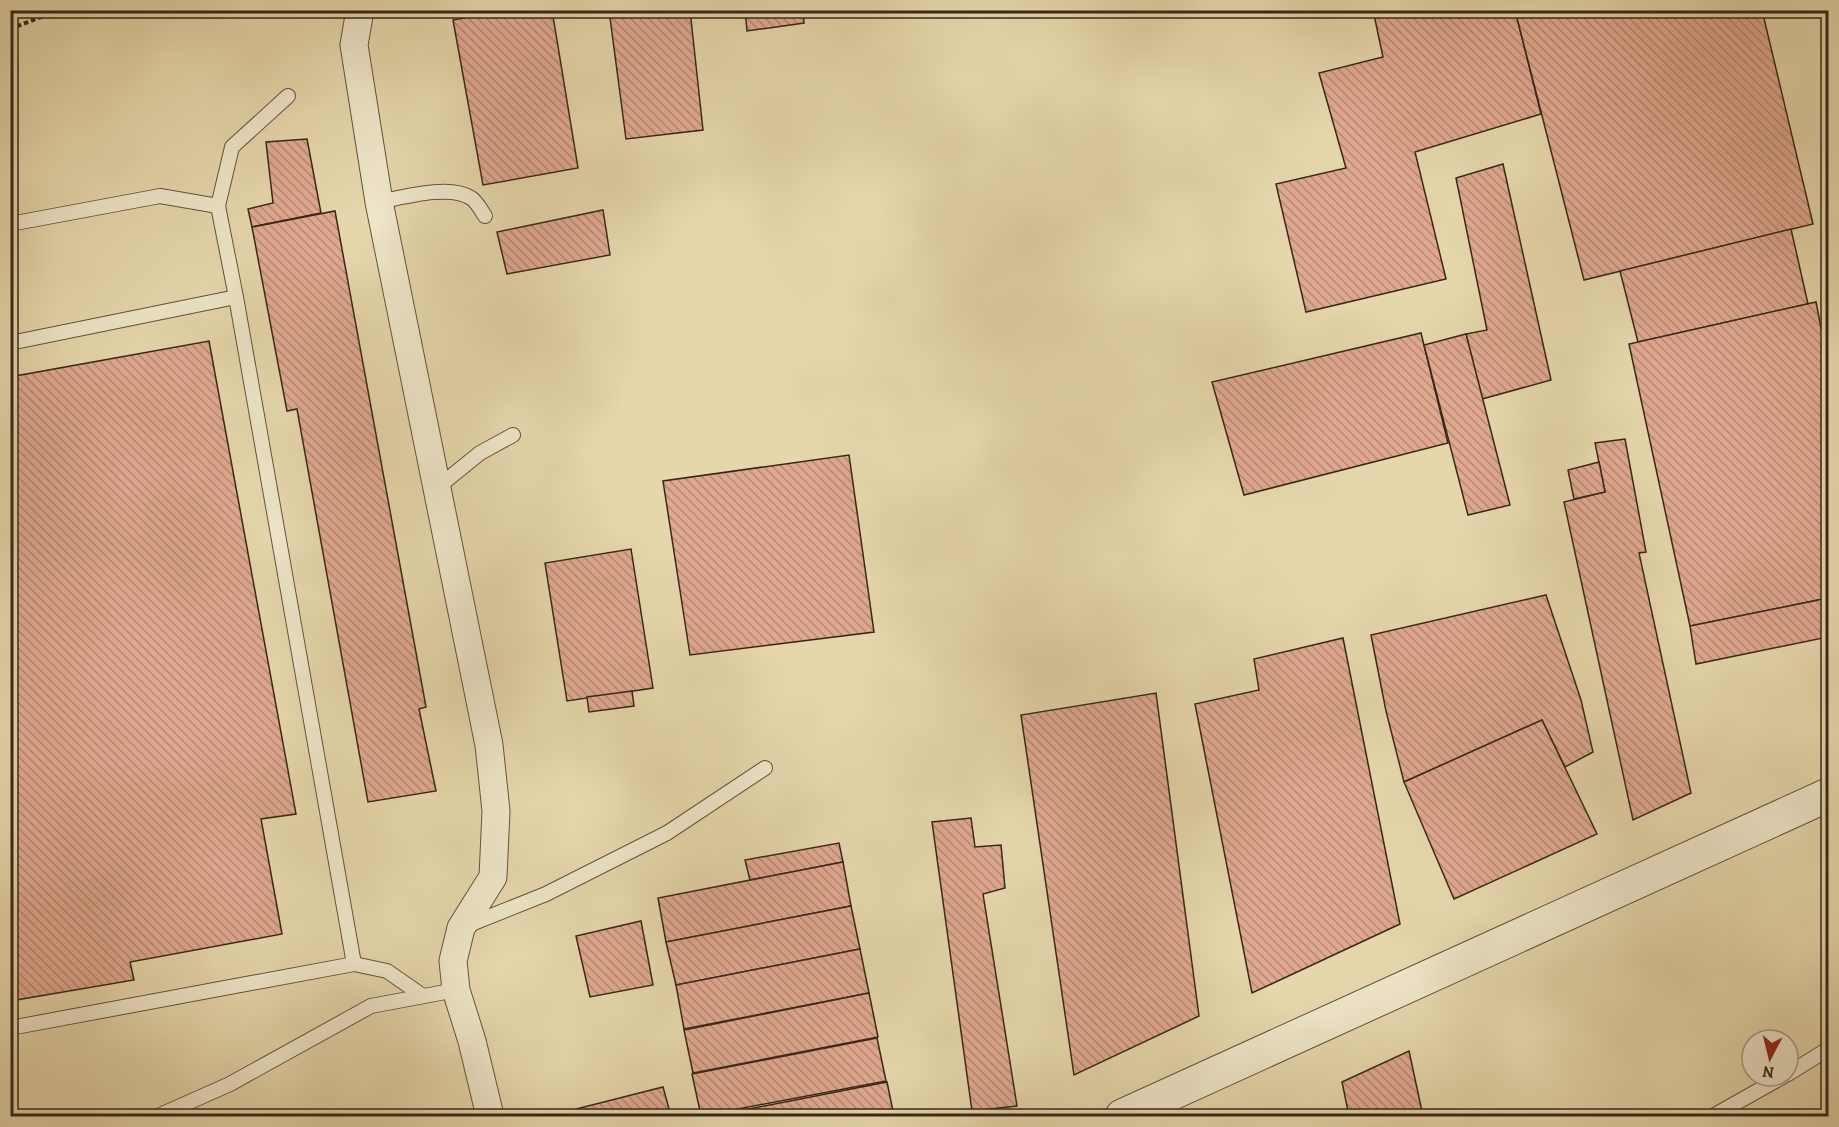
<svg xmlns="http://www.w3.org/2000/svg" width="1839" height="1127" font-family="Alegreya,serif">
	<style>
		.building { fill: url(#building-back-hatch); stroke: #372719; stroke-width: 1.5 }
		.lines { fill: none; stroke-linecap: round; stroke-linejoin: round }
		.service-casing { stroke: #62533e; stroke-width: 16 }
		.minor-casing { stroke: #62533e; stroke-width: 29 }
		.tertiary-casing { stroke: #62533e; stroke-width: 35 }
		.path { stroke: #372719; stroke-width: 4; stroke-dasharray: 4.5 3; stroke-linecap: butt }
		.service { stroke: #eee4c8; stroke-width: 14 }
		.minor { stroke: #eee4c8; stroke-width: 27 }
		.tertiary { stroke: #eee4c8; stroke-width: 33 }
	</style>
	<defs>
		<pattern id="building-back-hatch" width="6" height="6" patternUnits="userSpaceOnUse" patternTransform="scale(1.5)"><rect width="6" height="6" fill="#e0a88f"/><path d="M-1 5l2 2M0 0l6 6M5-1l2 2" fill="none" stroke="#b68974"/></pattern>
	</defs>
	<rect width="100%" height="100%" fill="#e5d6ab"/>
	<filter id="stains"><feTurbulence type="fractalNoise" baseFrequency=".00333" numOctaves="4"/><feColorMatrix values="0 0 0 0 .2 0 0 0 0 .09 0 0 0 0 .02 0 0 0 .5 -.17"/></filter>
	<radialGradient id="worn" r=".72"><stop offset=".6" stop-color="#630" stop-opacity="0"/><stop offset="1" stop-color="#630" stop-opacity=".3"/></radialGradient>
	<g class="building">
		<polygon points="507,10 552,10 578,168 483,185 453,20"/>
		<polygon points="609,10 690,10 703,130 626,139"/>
		<polygon points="745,10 803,10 804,23 747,31"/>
		<polygon points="1373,10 1515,10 1541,114 1415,152 1446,279 1306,312 1276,184 1346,168 1319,73 1383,57"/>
		<polygon points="1515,10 1762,10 1813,224 1584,280"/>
		<polygon points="307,139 321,213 252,227 248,209 273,203 266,142"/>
		<polygon points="1503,164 1551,380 1482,399 1466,334 1487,330 1456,178"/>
		<polygon points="603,210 610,255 507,274 497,232"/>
		<polygon points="335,211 426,707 419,709 436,791 368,802 297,409 287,411 252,227"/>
		<polygon points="1791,229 1808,304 1638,342 1620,271"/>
		<polygon points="1816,302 1828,364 1828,598 1690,626 1629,344"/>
		<polygon points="1421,333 1448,443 1244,495 1212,382"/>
		<polygon points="1466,334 1510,505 1468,515 1424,345"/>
		<polygon points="209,341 296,814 261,819 282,934 130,962 134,980 10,1001 10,377"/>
		<polygon points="1625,439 1646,552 1639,553 1691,793 1633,820 1564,502 1605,492 1595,443"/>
		<polygon points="849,455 874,632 690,655 663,481"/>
		<polygon points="1599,462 1605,492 1574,499 1568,470"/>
		<polygon points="631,549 653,688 567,701 545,563"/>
		<polygon points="1546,595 1581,700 1593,752 1565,767 1542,720 1404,782 1386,711 1371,635"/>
		<polygon points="1828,598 1828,637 1696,664 1690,626"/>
		<polygon points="1343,638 1400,924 1252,993 1195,704 1259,690 1254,659"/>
		<polygon points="632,691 634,706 589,712 587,697"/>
		<polygon points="1156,693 1199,1016 1074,1075 1021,715"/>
		<polygon points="1542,720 1597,834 1454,899 1404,782"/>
		<polygon points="971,818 975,847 1001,845 1005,888 983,894 1017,1106 972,1111 932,822"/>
		<polygon points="839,843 843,862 750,880 745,860"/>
		<polygon points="843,862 851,906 666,942 658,898"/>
		<polygon points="851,906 860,949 676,985 666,942"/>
		<polygon points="641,921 653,985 590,997 576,936"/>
		<polygon points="860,949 869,993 684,1029 676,985"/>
		<polygon points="869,993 878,1037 693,1073 684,1030"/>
		<polygon points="877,1038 886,1081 701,1116 692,1074"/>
		<polygon points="1409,1051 1423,1116 1349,1116 1342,1082"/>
		<polygon points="887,1082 894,1116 713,1116"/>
		<polygon points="663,1087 671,1116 578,1116 576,1109"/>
	</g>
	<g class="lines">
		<g class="service-casing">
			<g id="service">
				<polyline points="288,96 232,147 218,206 236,297 354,964 387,971 423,996"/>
				<path d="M379,202C404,197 450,184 471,198C477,202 481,210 485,216"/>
				<polyline points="10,224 160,196 218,206"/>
				<polyline points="10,343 236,297"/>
				<polyline points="438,487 480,453 513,435"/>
				<polyline points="466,926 546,894 667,833 765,768"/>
				<polyline points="10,1028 354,964"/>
				<polyline points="1788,1074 1828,1049"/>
				<polyline points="158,1116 230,1084 371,1006 456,990"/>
				<polyline points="1713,1116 1784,1076"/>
			</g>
		</g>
		<g class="minor-casing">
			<polyline id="minor" points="360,10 354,45 379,202 489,745 496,811 493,877 461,928 453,961 456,990 472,1041 490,1116"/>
		</g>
		<g class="tertiary-casing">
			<polyline id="tertiary" points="1122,1116 1828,795"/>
		</g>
		<polyline class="path" points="10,29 59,10"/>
		<use href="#service" class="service"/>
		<use href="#minor" class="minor"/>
		<use href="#tertiary" class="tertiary"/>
	</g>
	<rect width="1839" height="1127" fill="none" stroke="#e5d6ab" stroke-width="36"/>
	<rect x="12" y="12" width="1815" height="1103" fill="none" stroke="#372719" stroke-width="3"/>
	<rect x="18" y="18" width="1803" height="1091" fill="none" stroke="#372719" stroke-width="1.5"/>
	<g transform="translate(1770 1058) rotate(187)"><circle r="28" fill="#eee4c8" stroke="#a59882" stroke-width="1.5"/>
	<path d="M0-4.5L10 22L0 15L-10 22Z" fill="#8f2418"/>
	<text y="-9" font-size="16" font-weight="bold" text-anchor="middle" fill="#372719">N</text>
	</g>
	<rect width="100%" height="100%" filter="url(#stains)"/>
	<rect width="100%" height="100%" fill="url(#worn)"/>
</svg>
